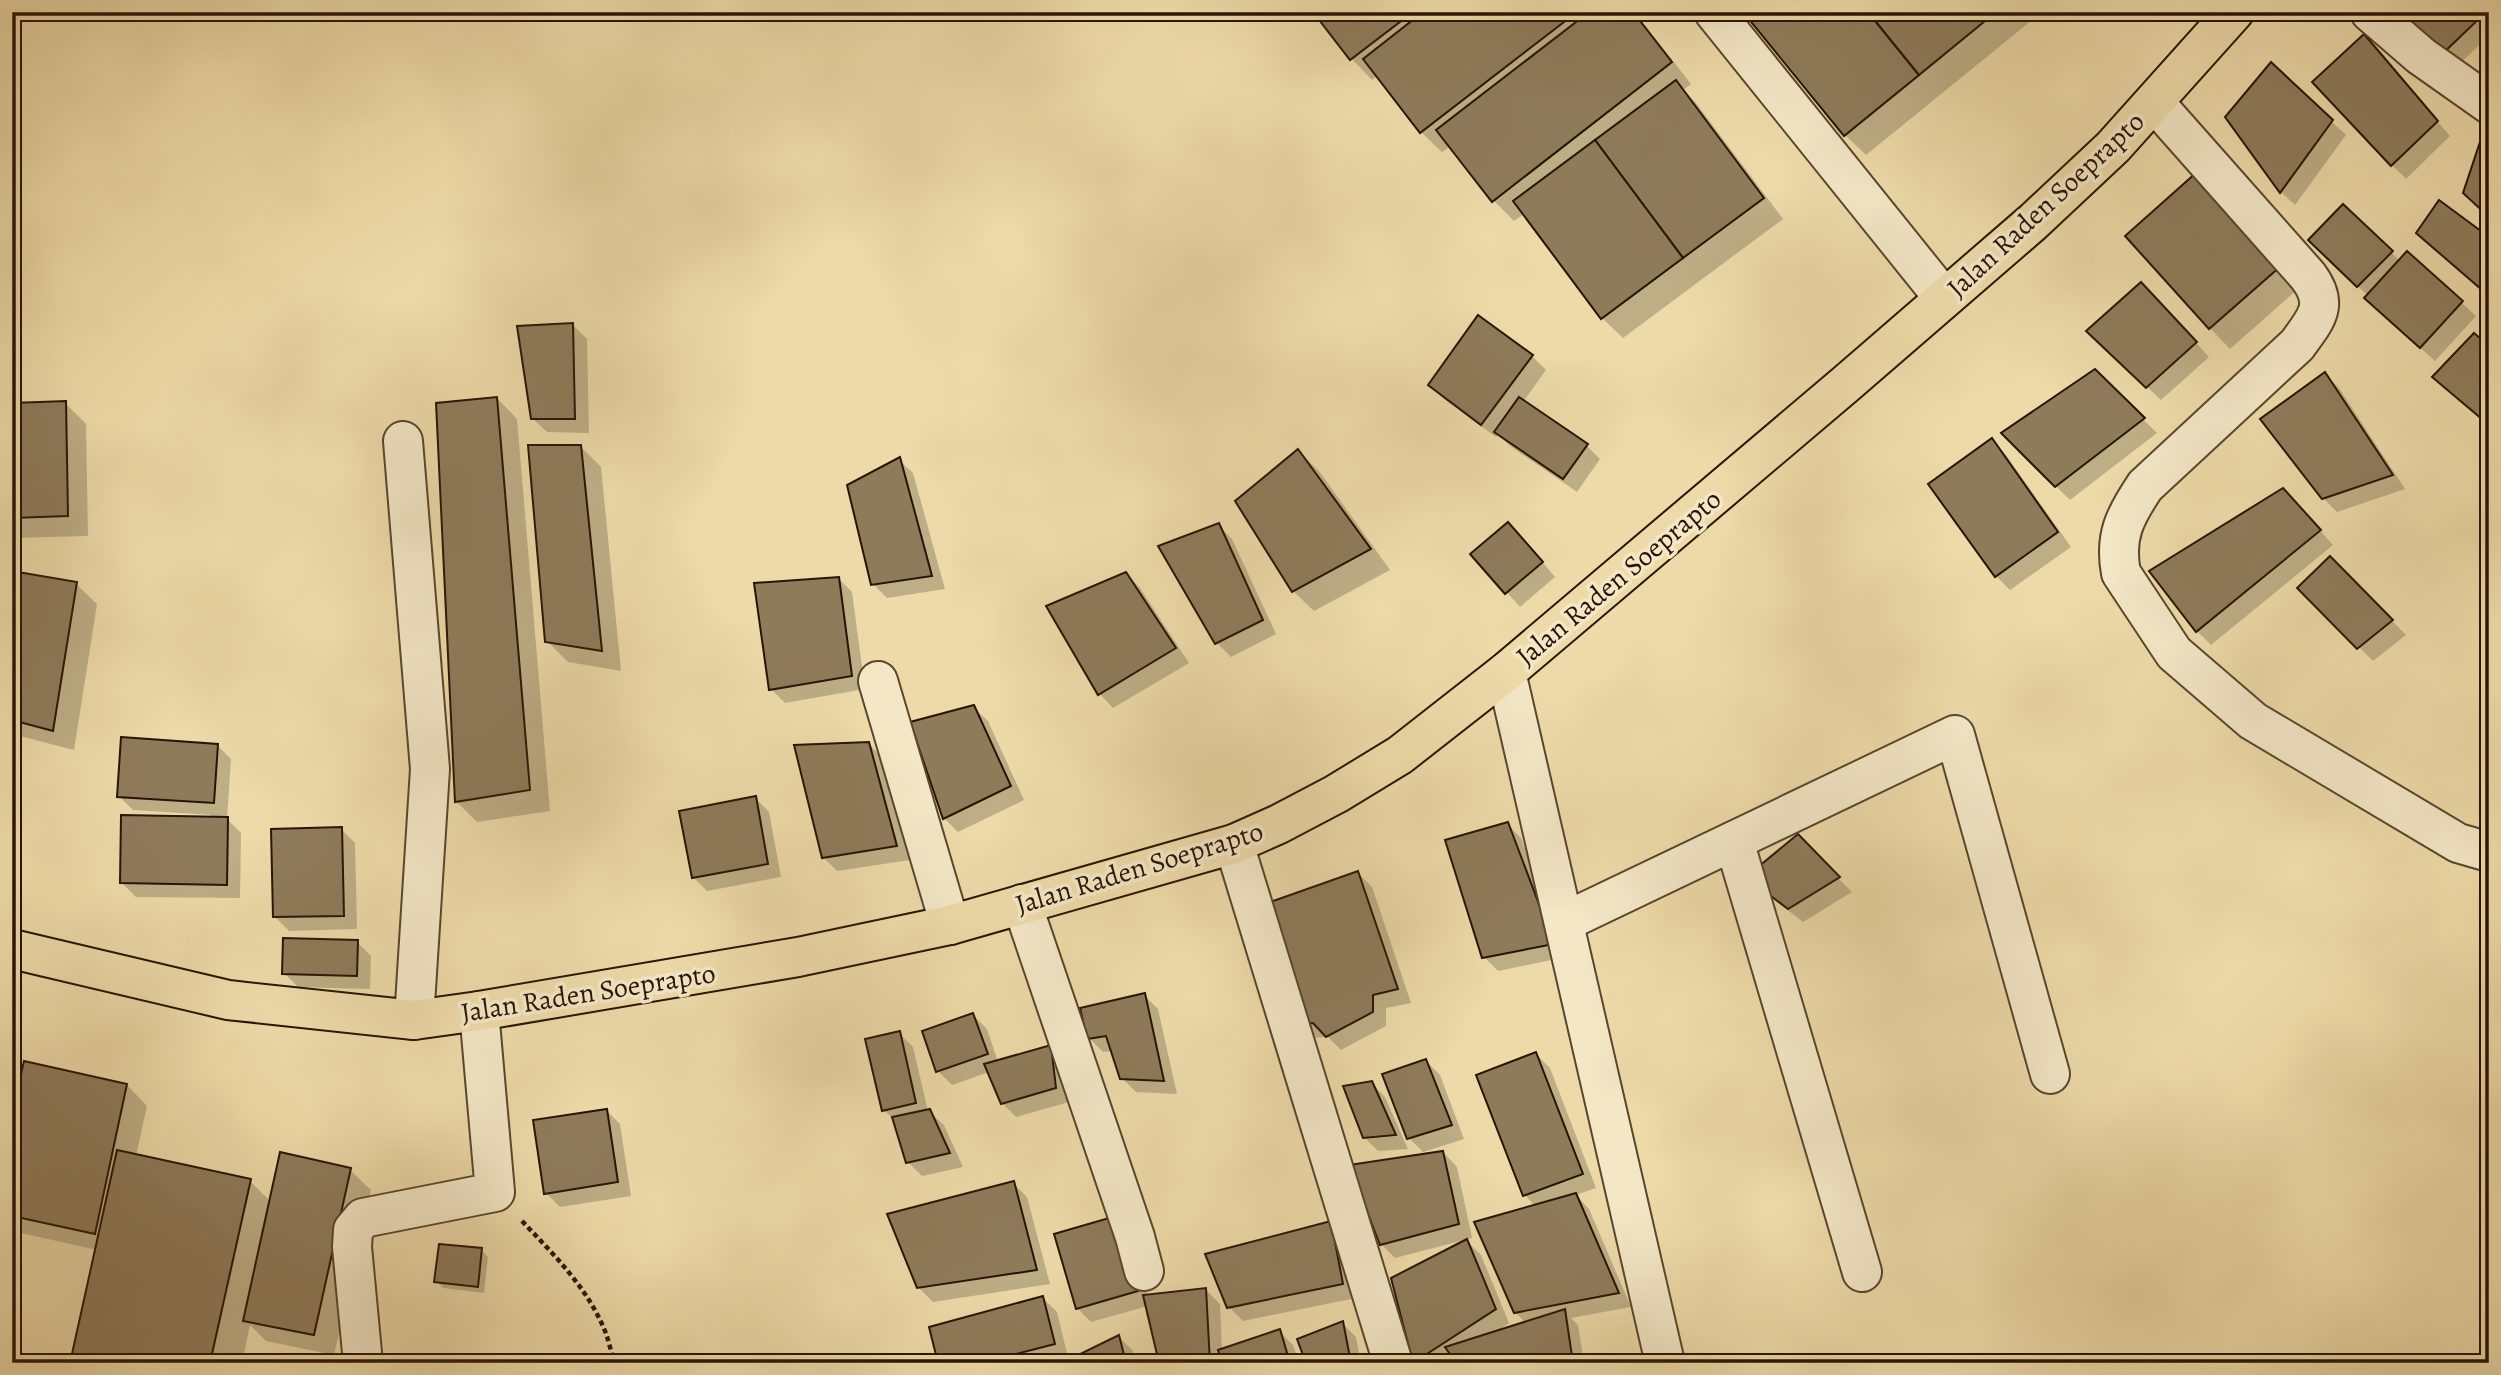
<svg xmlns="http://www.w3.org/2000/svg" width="2501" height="1375" font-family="Alegreya,serif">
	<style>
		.shadow { fill: #0003 }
		.building { fill: #8e7b5a; stroke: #281406; stroke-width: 2 }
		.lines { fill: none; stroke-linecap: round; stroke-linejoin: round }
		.minor-casing { stroke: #59462e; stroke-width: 42 }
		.highway-casing { stroke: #281406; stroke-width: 42 }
		.path { stroke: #281406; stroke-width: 4.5; stroke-dasharray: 5 3.5; stroke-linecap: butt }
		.minor { stroke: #f3e7c6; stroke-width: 38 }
		.highway { stroke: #eddaa8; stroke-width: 38 }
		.labels { text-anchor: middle; stroke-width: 7; stroke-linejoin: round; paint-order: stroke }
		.street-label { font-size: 28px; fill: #281406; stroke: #f3e7c6 }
	</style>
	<rect width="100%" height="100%" fill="#eddaa8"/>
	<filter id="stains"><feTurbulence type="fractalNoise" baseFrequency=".00286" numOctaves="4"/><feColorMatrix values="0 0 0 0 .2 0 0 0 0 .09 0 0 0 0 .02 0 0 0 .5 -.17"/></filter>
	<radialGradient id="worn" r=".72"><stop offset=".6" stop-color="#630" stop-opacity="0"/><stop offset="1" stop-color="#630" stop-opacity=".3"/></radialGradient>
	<g class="shadow">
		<polygon points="1315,12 1635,12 1691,84 1683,90 1696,103 1783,219 1623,338 1602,318 1524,214 1514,221 1494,201 1451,146 1442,152 1421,132 1378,75 1372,80 1352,59"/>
		<polygon points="1745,12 2042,12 1866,155 1845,135"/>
		<polygon points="2394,12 2482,12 2489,19 2489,36 2452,71"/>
		<polygon points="2364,36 2450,136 2406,179 2392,165"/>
		<polygon points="2227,118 2332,122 2346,135 2295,205 2281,192"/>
		<polygon points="2197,175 2300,287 2230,349 2210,328"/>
		<polygon points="2344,206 2400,261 2407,253 2476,316 2435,361 2380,312 2368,296 2310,240"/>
		<polygon points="2155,298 2209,357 2161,400 2103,345"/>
		<polygon points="1479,318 1532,356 1546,370 1523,402 1586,445 1600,459 1577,492 1510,446 1498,434 1496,437 1444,399 1430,385"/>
		<polygon points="573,325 587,339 589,433 547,432 532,418"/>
		<polygon points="2094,371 2157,433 2070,500 2003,434"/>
		<polygon points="2325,374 2339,388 2405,489 2337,512 2323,498"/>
		<polygon points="497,398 517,419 550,811 477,822 457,802"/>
		<polygon points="65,403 86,424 88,536 12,538 12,404"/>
		<polygon points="1992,441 2006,455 2071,547 2010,590 1996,576"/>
		<polygon points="581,447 601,467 621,671 568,662 547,641"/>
		<polygon points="1298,451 1319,471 1390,570 1314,611 1293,591"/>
		<polygon points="899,460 913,473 945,589 887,598 873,584"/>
		<polygon points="2297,504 2333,545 2211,645 2197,631 2151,572"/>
		<polygon points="1218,525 1232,539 1276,634 1231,657 1217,643 1161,547"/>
		<polygon points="1522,538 1555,577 1520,607 1473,554"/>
		<polygon points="2330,558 2406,635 2373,661 2300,588"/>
		<polygon points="12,573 76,584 97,604 74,750 12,734"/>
		<polygon points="1126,574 1140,588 1189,663 1113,708 1100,694"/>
		<polygon points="838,578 852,592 865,689 785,703 771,689"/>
		<polygon points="973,707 988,721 1024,800 958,832 944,818"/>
		<polygon points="869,744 883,758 910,860 837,871 823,857"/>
		<polygon points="217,745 231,759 227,819 241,833 240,898 136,897 122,883 211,818 211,815 133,810 119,796"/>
		<polygon points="755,798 769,812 781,877 707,891 693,877"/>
		<polygon points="1507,824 1521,838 1566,957 1498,971 1484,957"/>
		<polygon points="341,829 355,843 357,929 289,931 275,917"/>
		<polygon points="1798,837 1852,892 1803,922 1762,890"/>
		<polygon points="1358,873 1372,887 1411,1003 1386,1008 1386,1026 1341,1050 1328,1037 1309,1038 1295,1024"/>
		<polygon points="357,942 371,956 370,989 298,987 284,973"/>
		<polygon points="1144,995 1158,1009 1177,1094 1136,1092 1122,1078 1113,1051 1103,1052 1089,1038"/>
		<polygon points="973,1015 987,1029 998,1062 1050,1047 1064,1061 1069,1102 1016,1117 1002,1103 989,1072 952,1085 938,1071"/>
		<polygon points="899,1033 913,1047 928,1111 944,1125 963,1167 922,1176 908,1162 895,1121 884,1110"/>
		<polygon points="1536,1054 1550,1068 1596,1188 1576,1195 1589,1209 1631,1307 1571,1318 1578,1325 1584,1363 1458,1363 1455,1358 1449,1363 1416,1363 1393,1279 1467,1241 1481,1255 1509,1323 1496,1332 1526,1323 1515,1312 1535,1206 1525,1195 1478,1076"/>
		<polygon points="1426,1061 1440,1075 1464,1139 1423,1152 1409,1138"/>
		<polygon points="1371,1083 1385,1097 1408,1149 1378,1151 1364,1137"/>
		<polygon points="127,1085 147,1106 136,1156 250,1181 271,1202 350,1170 371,1190 334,1355 266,1341 250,1325 242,1363 72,1363 97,1250 12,1231 12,1122"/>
		<polygon points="606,1110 620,1124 631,1196 560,1207 546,1193"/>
		<polygon points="1443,1152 1457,1167 1472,1238 1395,1258 1381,1244"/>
		<polygon points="1013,1183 1027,1197 1050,1284 933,1302 919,1288"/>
		<polygon points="1330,1223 1356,1298 1243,1321 1229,1307"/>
		<polygon points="1130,1232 1148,1296 1206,1290 1220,1304 1222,1351 1279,1331 1293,1345 1299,1363 1160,1363 1148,1306 1091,1322 1077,1308"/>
		<polygon points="481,1250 488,1257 484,1293 443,1288 436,1281"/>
		<polygon points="1043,1298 1057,1312 1068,1357 1048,1363 940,1363"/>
		<polygon points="1342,1323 1356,1337 1361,1363 1308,1363"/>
		<polygon points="1119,1337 1133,1351 1136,1363 1081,1363"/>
	</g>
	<g class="building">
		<polygon points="1313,12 1413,12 1350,60"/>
		<polygon points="1423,12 1577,12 1420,133 1363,59"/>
		<polygon points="1589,12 1633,12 1672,62 1492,202 1436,130"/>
		<polygon points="1743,12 1868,12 1919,75 1844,136"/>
		<polygon points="1868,12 1996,12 1919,75"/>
		<polygon points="2391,12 2485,13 2437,59"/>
		<polygon points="2364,34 2438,121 2391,166 2312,82"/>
		<polygon points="2271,62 2333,120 2280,193 2225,117"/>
		<polygon points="1676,80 1764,198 1683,258 1595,140"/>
		<polygon points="2484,130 2489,134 2489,217 2463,193"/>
		<polygon points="1595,140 1683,258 1601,319 1513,201"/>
		<polygon points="2197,172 2281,266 2209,329 2125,236"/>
		<polygon points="2439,200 2489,237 2489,296 2416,233"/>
		<polygon points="2343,204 2393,251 2357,287 2308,240"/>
		<polygon points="2407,251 2463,301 2420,348 2364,298"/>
		<polygon points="2141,282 2197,342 2146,388 2086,331"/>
		<polygon points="1478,315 1533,355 1481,425 1428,385"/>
		<polygon points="573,323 575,419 531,419 517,326"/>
		<polygon points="2474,333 2489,346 2489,425 2432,377"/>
		<polygon points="2095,369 2145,418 2055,487 2001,433"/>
		<polygon points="2325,372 2393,475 2322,499 2260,419"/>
		<polygon points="497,397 530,790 455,802 436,403"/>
		<polygon points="1519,397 1588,444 1563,479 1494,432"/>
		<polygon points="66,401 68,516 12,518 12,403"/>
		<polygon points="1992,438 2058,532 1995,577 1928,484"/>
		<polygon points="528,445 581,445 602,651 545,642"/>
		<polygon points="1298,449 1371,549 1292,592 1235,501"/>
		<polygon points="900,457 932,576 871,585 847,485"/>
		<polygon points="2283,488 2321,530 2196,632 2149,571"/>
		<polygon points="1508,522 1543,562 1505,594 1470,554"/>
		<polygon points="1219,523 1263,620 1215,644 1158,546"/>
		<polygon points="2330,556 2393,620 2357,649 2297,588"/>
		<polygon points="12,571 77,582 53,731 12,720"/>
		<polygon points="1126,572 1176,648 1098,695 1046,606"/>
		<polygon points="839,577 852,676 769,690 754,583"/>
		<polygon points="974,705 1011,786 943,819 910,722"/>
		<polygon points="121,737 218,744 214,803 117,797"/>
		<polygon points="869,742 897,846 822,858 794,745"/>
		<polygon points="756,796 768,864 692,878 679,811"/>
		<polygon points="121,815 228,817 227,885 120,883"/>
		<polygon points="1508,822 1554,944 1482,958 1445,840"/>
		<polygon points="342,827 344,916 273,917 271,829"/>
		<polygon points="1798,834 1840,877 1788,909 1746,877"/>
		<polygon points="1358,871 1398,989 1373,995 1373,1012 1326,1037 1313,1023 1293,1025 1259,906"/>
		<polygon points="283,938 358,940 357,976 282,974"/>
		<polygon points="1145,993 1164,1081 1120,1079 1106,1036 1087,1039 1080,1008"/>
		<polygon points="973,1013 988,1054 936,1072 922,1031"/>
		<polygon points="900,1031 916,1103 882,1111 865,1039"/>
		<polygon points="1051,1045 1056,1088 1001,1104 984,1064"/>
		<polygon points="1536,1052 1583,1174 1523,1196 1476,1075"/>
		<polygon points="1426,1059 1452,1125 1407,1139 1382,1074"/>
		<polygon points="24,1061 127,1084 95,1234 12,1216 12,1114"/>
		<polygon points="1372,1081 1396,1135 1363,1138 1343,1086"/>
		<polygon points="607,1109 618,1182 544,1194 533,1120"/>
		<polygon points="930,1109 950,1153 906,1163 892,1117"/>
		<polygon points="117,1150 251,1179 210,1363 70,1363"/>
		<polygon points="1443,1151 1459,1224 1380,1245 1349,1165"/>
		<polygon points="280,1152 351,1168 314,1335 243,1321"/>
		<polygon points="1014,1181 1037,1270 917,1288 887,1214"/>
		<polygon points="1576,1193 1619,1293 1514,1313 1474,1222"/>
		<polygon points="1116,1216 1138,1291 1076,1309 1054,1234"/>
		<polygon points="1331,1221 1343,1284 1227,1308 1205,1254"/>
		<polygon points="1467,1239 1496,1309 1413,1363 1391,1278"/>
		<polygon points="439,1244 482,1248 478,1287 434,1282"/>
		<polygon points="1206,1288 1210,1363 1159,1363 1143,1295"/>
		<polygon points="1043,1296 1055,1344 981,1363 938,1363 929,1327"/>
		<polygon points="1565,1309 1573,1363 1456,1363 1445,1347"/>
		<polygon points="1343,1321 1351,1363 1306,1363 1297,1339"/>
		<polygon points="1280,1329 1290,1363 1222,1363 1218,1350"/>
		<polygon points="1119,1335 1126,1363 1079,1363 1078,1355"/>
	</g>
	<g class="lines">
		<g class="minor-casing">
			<g id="minor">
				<polyline points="1714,12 1944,298"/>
				<polyline points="2370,12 2421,56 2489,104"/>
				<path d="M2154,102L2308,276C2330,305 2316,319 2297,345L2145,486C2125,516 2114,536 2121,573L2174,653L2253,721L2458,843L2489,852"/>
				<polyline points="403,441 430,769 414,1020"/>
				<polyline points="1506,672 1665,1363"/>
				<polyline points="878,681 950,925"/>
				<polyline points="1734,841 1862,1272"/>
				<polyline points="1234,844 1393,1363"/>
				<polyline points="1022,904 1135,1237 1144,1271"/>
				<polyline points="1564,922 1955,735 2050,1074"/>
				<polyline points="363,1363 352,1247 353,1230 363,1218 495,1192 479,1011"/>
			</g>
		</g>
		<g class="highway-casing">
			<polyline id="highway" points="12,949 228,1000 414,1020 479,1011 798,957 950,925 1234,844 1279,824 1336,794 1400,755 1506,672 1847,383 2033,222 2113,147 2234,12"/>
		</g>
		<path class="path" d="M522,1221C554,1255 587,1287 605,1331C609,1341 611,1352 614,1363"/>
		<use href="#minor" class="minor"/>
		<use href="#highway" class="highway"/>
	</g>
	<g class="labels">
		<g class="street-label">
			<text transform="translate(2045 204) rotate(-43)" y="10">Jalan Raden Soeprapto</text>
			<text transform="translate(1618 577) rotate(-40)" y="10">Jalan Raden Soeprapto</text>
			<text transform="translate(1139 867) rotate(-17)" y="10">Jalan Raden Soeprapto</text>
			<text transform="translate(588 992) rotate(-9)" y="10">Jalan Raden Soeprapto</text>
		</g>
	</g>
	<rect width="2501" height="1375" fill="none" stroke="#eddaa8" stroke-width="42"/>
	<rect x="14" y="14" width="2473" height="1347" fill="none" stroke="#281406" stroke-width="3.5"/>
	<rect x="21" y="21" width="2459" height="1333" fill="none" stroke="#281406" stroke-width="2"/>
	<rect width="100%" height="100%" filter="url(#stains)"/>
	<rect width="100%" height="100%" fill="url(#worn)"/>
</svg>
